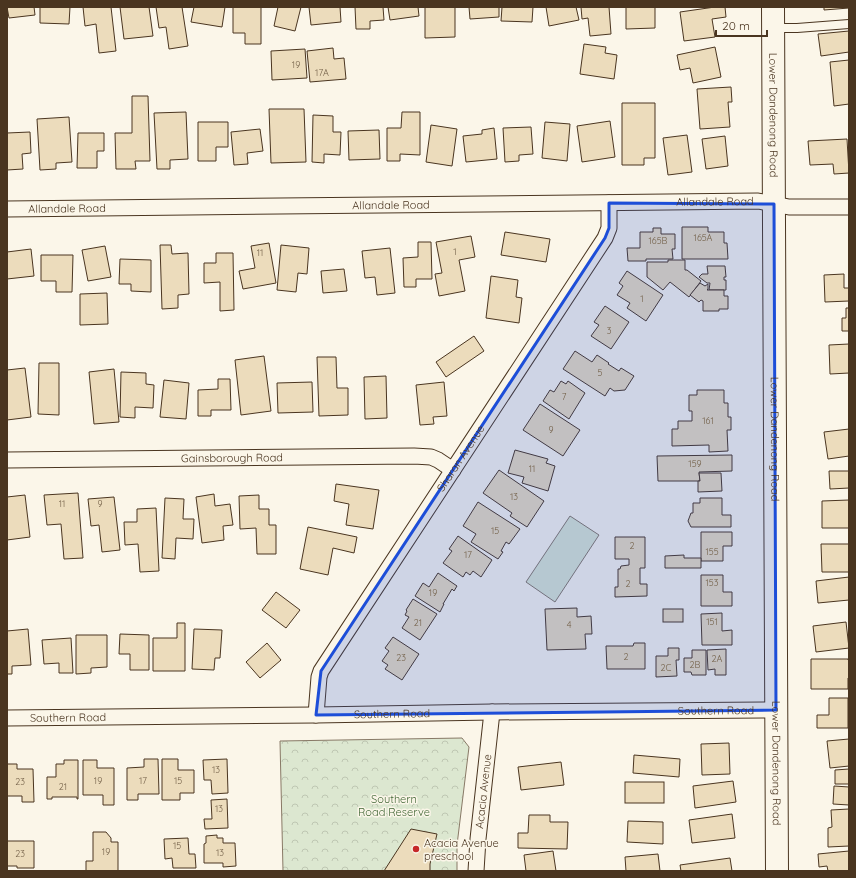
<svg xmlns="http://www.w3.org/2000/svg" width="856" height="878" font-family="Quicksand,sans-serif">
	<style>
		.grass { fill: #dce7d0; stroke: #887966 }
		.park { fill: url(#park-crowns); stroke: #887966 }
		.building { fill: #ecdcbc; stroke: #4a3520 }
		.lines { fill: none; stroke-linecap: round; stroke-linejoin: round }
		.service-casing { stroke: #4a3520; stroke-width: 10 }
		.minor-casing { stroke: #4a3520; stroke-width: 17 }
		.trunk-casing { stroke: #4a3520; stroke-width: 24 }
		.service { stroke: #fbf6e9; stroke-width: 8 }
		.minor { stroke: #fbf6e9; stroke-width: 15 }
		.trunk { stroke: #fbf6e9; stroke-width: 22 }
		.marked { fill: #1d4ed8; fill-opacity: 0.2; stroke: #1d4ed8; stroke-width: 3; stroke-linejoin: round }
		.poi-dot { fill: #c62828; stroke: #fbf6e9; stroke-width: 1.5 }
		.labels { text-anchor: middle; stroke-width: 3; stroke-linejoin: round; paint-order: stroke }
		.number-label { font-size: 9px; fill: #725f47 }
		.street-label { font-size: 11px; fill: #4a3520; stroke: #fbf6e9 }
		.park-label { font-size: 11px; fill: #436837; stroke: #fbf6e9 }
		.poi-label { font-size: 11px; fill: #4a3520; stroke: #fbf6e9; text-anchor: start }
	</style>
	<defs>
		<pattern id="park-crowns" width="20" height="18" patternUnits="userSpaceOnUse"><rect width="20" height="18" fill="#dce7d0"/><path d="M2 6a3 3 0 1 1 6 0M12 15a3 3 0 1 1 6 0" fill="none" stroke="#bec7b2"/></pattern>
	</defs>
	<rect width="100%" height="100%" fill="#fbf6e9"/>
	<polygon class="grass" points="570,516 599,535 555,602 526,582"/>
	<polygon class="park" points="462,738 469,747 457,845 457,871 283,871 280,741"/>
	<g class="building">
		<polygon points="7,7 34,7 35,15 9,18"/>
		<polygon points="40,7 70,7 69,24 40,23"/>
		<polygon points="83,7 111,7 116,51 99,53 96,24 85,26"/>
		<polygon points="120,7 149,7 153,36 124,39"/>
		<polygon points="156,7 182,7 188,46 169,49 166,27 159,28"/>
		<polygon points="194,7 225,7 222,27 191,22"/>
		<polygon points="233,7 261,7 261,44 245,44 245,33 233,33"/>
		<polygon points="278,7 301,7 295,31 274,26"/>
		<polygon points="309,7 340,7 341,22 311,25"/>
		<polygon points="355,7 383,7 384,20 370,21 370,29 356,29"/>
		<polygon points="388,7 418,7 419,16 390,20"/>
		<polygon points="425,7 455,7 455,37 425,38"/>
		<polygon points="469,7 499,7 499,17 470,19"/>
		<polygon points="502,7 533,7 532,22 501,21"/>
		<polygon points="546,7 576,7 579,20 549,26"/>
		<polygon points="581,7 609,7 611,34 590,36 588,18 582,19"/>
		<polygon points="626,7 655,7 655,28 626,29"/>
		<polygon points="715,7 725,7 726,17 712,19 715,37 684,41 680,12"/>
		<polygon points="824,7 849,7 849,8 824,10"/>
		<polygon points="849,31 849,52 821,56 818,34"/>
		<polygon points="584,44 606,47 605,53 617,55 614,79 580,74"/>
		<polygon points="715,47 721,77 693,83 690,68 680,70 677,55"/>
		<polygon points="333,48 334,59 344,58 346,79 310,82 307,51"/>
		<polygon points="305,49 307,78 272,80 271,51"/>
		<polygon points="849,60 849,104 834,106 830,62"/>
		<polygon points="731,87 732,102 728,102 730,127 700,129 697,89"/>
		<polygon points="132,96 148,96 150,161 135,161 136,169 116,169 115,133 132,133"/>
		<polygon points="622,103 655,103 655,158 644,158 644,165 622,165"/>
		<polygon points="269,109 304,109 306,162 271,163"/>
		<polygon points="186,112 188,159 170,160 170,169 157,169 154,113"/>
		<polygon points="402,112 420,112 420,155 400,154 400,161 387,161 387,128 401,128"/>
		<polygon points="313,115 333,116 333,132 341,132 340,155 324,154 324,163 312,162"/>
		<polygon points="69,117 72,162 56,163 56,169 40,170 37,119"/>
		<polygon points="610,121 615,157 582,162 577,126"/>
		<polygon points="198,122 228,122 228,147 216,147 216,161 198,161"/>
		<polygon points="545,122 570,124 567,161 542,158"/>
		<polygon points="431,125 457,129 452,166 426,162"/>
		<polygon points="531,127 533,154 519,155 519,161 505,162 503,128"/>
		<polygon points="494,128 497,159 466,162 463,136 482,134 482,130"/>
		<polygon points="260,129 263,151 247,153 248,164 234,165 231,132"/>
		<polygon points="379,130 380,159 349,160 348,131"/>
		<polygon points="30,132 31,153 22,154 23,169 7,170 7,133"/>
		<polygon points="78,133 104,133 104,151 97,151 97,168 77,168"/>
		<polygon points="687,135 692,172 668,175 663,138"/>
		<polygon points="725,136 728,166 706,169 702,139"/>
		<polygon points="847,139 849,173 834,174 833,164 810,165 808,141"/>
		<polygon points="682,227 708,227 708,232 724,232 724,243 727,243 728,259 682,259"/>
		<polygon points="653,228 661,228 661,234 675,234 675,249 672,249 673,259 646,259 646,261 628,261 627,248 640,248 640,232 653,232"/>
		<polygon points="505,232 550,239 546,262 501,255"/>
		<polygon points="471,236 475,257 459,260 465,291 439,296 435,274 442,273 436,242"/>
		<polygon points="418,242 431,242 432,279 416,279 416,287 404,287 403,258 418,257"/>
		<polygon points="269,243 276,283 243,289 239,271 255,268 251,246"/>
		<polygon points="160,245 171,245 172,254 188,253 189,294 178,295 178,308 162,309"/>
		<polygon points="281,245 309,248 307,274 298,273 296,292 277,290"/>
		<polygon points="105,246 111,277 88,281 82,250"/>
		<polygon points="390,248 395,293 377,295 375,277 365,278 362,251"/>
		<polygon points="31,249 34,276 7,279 7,252"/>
		<polygon points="216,253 233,253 234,310 220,311 220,282 204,283 204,263 216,263"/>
		<polygon points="41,255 73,255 72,292 56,292 56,281 41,281"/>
		<polygon points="120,259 151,260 151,292 131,291 131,284 119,284"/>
		<polygon points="668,260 685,260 685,270 687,270 701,281 689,297 670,282 663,290 647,277 647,262 668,262"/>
		<polygon points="707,266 725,266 726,277 724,277 724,280 726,280 726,290 709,290 710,283 707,283 699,277 702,274 708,274"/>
		<polygon points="344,269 347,291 323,293 321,271"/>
		<polygon points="627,271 663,295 646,321 627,308 630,303 617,295 623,286 619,283"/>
		<polygon points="844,274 844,288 849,288 849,301 825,302 824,275"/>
		<polygon points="491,276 518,280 516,297 522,298 519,323 486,318"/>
		<polygon points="700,283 705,286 708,284 708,289 707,290 724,290 724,296 728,296 728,309 719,309 719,311 703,311 703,301 701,300 699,302 690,295"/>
		<polygon points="107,293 108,324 80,325 80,294"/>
		<polygon points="605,306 629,322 611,349 591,336 599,325 594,322"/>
		<polygon points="846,308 849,308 849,331 842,331 842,318 846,318"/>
		<polygon points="474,336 484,351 446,377 436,362"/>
		<polygon points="849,344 849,373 830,374 829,345"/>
		<polygon points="575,351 592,362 597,355 609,363 608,364 619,371 621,368 634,376 625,390 614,391 610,388 605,396 563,369"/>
		<polygon points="264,356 271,411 241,415 235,360"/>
		<polygon points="317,357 336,357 337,388 348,388 348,415 319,416"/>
		<polygon points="39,363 59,363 59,415 38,414"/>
		<polygon points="25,368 31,417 7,420 7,370"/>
		<polygon points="114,369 119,422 94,424 89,372"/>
		<polygon points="121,372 146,373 146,384 154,385 153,408 135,407 135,418 120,417"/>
		<polygon points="386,376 387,418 365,419 364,377"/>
		<polygon points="218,379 230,379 231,410 211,410 211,416 198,416 198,390 218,389"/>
		<polygon points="164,380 189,383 186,419 160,417"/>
		<polygon points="561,381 566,384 568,381 585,393 569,419 543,401 550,390 554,392"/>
		<polygon points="312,382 313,412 278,413 277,383"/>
		<polygon points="444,382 447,416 433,417 434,424 420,425 416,385"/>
		<polygon points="697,390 724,390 724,403 728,403 728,417 731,417 731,430 727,430 728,451 709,452 709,445 672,446 672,429 678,429 678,421 692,421 692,411 689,411 689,395 697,395"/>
		<polygon points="540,404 580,430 563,456 523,430"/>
		<polygon points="849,429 849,456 828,459 824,432"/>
		<polygon points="515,450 548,459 546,463 555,466 548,491 522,483 524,477 508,473"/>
		<polygon points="732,455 732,471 699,472 700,481 658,481 657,456"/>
		<polygon points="499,470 544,501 527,527 510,516 512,513 483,493"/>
		<polygon points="829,471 849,471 849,488 830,489"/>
		<polygon points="699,473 721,473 722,491 698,492 698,481 700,481"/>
		<polygon points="336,484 379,490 373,529 346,525 349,504 334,501"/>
		<polygon points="78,493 83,558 64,559 61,524 47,525 44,495"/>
		<polygon points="214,494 215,506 230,504 233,525 223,526 224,540 202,543 196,497"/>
		<polygon points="25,495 30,537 7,540 7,497"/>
		<polygon points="259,495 259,509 269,509 269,525 276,525 276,554 257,554 256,528 240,529 239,496"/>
		<polygon points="114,497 120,550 102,552 99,525 91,526 88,499"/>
		<polygon points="165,498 184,499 183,519 194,519 193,539 176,538 175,559 162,558"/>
		<polygon points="700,498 722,498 722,515 731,515 731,527 691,527 688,521 691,513 693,513 693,503 700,503"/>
		<polygon points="849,500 849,528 822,528 822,501"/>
		<polygon points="478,502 520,529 509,544 506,542 501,551 503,552 498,559 471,542 476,534 463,526"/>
		<polygon points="156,508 159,571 140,572 138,544 125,545 124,522 137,522 137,509"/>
		<polygon points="308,527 357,537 354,553 333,548 328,575 300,569"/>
		<polygon points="701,532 732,532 732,546 723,546 723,561 701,561"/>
		<polygon points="458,536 492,560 481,577 473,571 470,575 466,572 463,577 443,563 452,551 449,549"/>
		<polygon points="615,537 645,537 645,568 640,568 640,584 647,584 647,596 615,597 615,587 618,587 618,569 620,569 621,566 629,565 629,559 615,559"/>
		<polygon points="821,544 849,544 849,572 822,572"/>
		<polygon points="684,555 684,558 701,558 701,568 665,568 665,556"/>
		<polygon points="438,573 457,586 454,591 452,589 443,604 444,604 440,612 415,596 423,583 429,587"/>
		<polygon points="701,575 723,575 723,592 732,592 732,606 701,606"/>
		<polygon points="849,577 849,600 818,603 816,581"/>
		<polygon points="276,592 300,610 286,628 262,610"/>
		<polygon points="413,599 437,614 420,640 402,628 409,617 405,615 407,611 406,610"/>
		<polygon points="577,608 577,617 591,616 592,634 585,634 586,649 547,650 545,609"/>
		<rect x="663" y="609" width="20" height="13"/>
		<polygon points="722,613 722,631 732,630 732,645 702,645 701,614"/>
		<polygon points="846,622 849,648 816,652 813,626"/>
		<polygon points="177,623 185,623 185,671 153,671 153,638 177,638"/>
		<polygon points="28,629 31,665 12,666 12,674 7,674 7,631"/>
		<polygon points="194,629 222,630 220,658 215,658 214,670 192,669"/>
		<polygon points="120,634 149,635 149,670 130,670 130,654 119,654"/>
		<polygon points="76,635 107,635 107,667 91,668 91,673 76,674"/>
		<polygon points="393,637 419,654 402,680 385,669 388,665 382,661 389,651 385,648"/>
		<polygon points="71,638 73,673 59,673 59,663 44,664 42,640"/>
		<polygon points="267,643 281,660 260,678 246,662"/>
		<polygon points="634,643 645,643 645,669 607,669 606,646 633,646"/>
		<polygon points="668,648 679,648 679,660 676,660 677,676 656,677 656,656 668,656"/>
		<polygon points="726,649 726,675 715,675 715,669 708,670 707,650"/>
		<polygon points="692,650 706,650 706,675 692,675 691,672 684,672 684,658 692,658"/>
		<polygon points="811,659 848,659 848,660 849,660 849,678 848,678 848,689 811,689"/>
		<polygon points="829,698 848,698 848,728 817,728 817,715 829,715"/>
		<polygon points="849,739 849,766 830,768 827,741"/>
		<polygon points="729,743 730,774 702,775 701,744"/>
		<polygon points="634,755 680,759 679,777 633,773"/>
		<polygon points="144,759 158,759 159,794 138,794 138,800 127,800 127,768 144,767"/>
		<polygon points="162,759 178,759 178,770 194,770 194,793 180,793 180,800 162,800"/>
		<polygon points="227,759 228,793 212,794 211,780 204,780 203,760"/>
		<polygon points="64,760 78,760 78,799 77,799 77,797 52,797 52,799 47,799 47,777 56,777 56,764 64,764"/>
		<polygon points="83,760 97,760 97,768 114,768 114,805 103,805 103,795 83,795"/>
		<polygon points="561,762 564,785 521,790 518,767"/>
		<polygon points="7,764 17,764 17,769 33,769 34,802 22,802 22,796 7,796"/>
		<polygon points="849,769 849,784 835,784 835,770"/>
		<polygon points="733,781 736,802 695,808 693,786"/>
		<rect x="625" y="782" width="39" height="21"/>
		<polygon points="834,786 849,787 849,805 833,804"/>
		<polygon points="227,799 228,828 205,829 204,819 212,819 211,800"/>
		<polygon points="849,809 849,846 828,847 828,828 832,827 831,810"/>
		<polygon points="732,814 735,838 692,843 689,820"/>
		<polygon points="529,815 550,815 550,822 568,822 567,849 518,848 518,833 528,833"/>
		<polygon points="628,821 663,822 663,844 627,842"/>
		<polygon points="411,829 437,834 430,864 430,871 384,871"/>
		<polygon points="93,832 106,832 111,838 111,842 118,842 118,871 86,871 86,861 93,861"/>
		<polygon points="217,835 217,838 223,838 223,843 235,843 236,866 223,867 223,863 204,863 204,844 206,843 206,836"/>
		<polygon points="188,838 189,854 195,854 196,868 173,868 172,858 165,859 164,839"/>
		<polygon points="7,841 34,841 34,868 17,868 17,866 7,866"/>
		<polygon points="553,851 556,871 526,871 524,855"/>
		<polygon points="849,851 849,871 828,871 827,866 819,867 818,854"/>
		<polygon points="658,854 660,871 626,871 625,857"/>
		<polygon points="730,858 732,871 681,871 680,865"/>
	</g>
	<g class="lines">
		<g class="service-casing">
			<polyline id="service" points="774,28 797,28 849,24"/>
		</g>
		<g class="minor-casing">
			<g id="minor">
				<path id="s1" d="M7,209L758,201L789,207H849"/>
				<path id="s2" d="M7,460L414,456L431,457L438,460L453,470"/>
				<path id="s3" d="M316,715L319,677L321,671L605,238L609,228V203"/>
				<path id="s4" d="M7,718L316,715L492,712L776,710"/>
				<path id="s5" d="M476,871L478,839L492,712"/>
			</g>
		</g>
		<g class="trunk-casing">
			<g id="trunk">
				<path id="s6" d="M773,7L777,871"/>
			</g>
		</g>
		<use href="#service" class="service"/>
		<use href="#minor" class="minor"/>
		<use href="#trunk" class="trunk"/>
	</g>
	<path class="marked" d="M609,203L774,204L776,710L316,715L321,671L605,238L609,228Z"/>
	<circle class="poi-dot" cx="416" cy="849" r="4"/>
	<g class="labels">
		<g class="number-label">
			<text x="296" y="68">19</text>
			<text x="322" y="76">17A</text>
			<text x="703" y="241">165A</text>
			<text x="658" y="244">165B</text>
			<text x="455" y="255">1</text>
			<text x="260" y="256">11</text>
			<text x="642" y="302">1</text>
			<text x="609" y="334">3</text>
			<text x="600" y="376">5</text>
			<text x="564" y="400">7</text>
			<text x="708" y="424">161</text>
			<text x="551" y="433">9</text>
			<text x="695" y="467">159</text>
			<text x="532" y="472">11</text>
			<text x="514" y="500">13</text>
			<text x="62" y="507">11</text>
			<text x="100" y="507">9</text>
			<text x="495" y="534">15</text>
			<text x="632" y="549">2</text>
			<text x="712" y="555">155</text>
			<text x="468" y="558">17</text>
			<text x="712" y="586">153</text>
			<text x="628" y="587">2</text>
			<text x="433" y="596">19</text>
			<text x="712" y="625">151</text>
			<text x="418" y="626">21</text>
			<text x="569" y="628">4</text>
			<text x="626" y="660">2</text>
			<text x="401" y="661">23</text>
			<text x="717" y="662">2A</text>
			<text x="695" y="668">2B</text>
			<text x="666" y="671">2C</text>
			<text x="216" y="773">13</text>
			<text x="98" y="784">19</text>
			<text x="143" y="784">17</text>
			<text x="178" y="784">15</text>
			<text x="20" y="785">23</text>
			<text x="63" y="790">21</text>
			<text x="219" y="812">13</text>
			<text x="177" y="849">15</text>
			<text x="106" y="855">19</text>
			<text x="220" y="856">13</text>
			<text x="20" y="857">23</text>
		</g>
		<g class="street-label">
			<text dy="4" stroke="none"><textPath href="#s6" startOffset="108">Lower Dandenong Road</textPath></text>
			<text dy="4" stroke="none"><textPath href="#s1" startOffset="708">Allandale Road</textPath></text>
			<text dy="4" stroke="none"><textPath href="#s1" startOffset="384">Allandale Road</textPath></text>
			<text dy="4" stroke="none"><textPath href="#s1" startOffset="60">Allandale Road</textPath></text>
			<text dy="4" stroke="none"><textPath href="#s6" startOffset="432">Lower Dandenong Road</textPath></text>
			<text dy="4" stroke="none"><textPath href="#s2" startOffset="225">Gainsborough Road</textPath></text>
			<text dy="4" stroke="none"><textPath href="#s3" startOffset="299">Sharan Avenue</textPath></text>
			<text dy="4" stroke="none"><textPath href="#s4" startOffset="709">Southern Road</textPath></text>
			<text dy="4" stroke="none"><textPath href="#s4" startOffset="385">Southern Road</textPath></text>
			<text dy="4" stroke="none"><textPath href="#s4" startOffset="61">Southern Road</textPath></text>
			<text dy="4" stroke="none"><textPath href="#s6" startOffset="756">Lower Dandenong Road</textPath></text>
			<text dy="4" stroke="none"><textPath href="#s5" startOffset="80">Acacia Avenue</textPath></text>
		</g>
		<g class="park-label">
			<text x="394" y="803">Southern<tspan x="394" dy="13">Road Reserve</tspan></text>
		</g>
		<g class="poi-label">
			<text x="424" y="847">Acacia Avenue<tspan x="424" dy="13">preschool</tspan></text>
		</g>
	</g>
	<rect width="856" height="878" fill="none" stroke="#4a3520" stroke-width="16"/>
	<path d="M716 30v6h51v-6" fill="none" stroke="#4a3520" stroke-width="2"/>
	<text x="722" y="30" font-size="12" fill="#4a3520" stroke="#fbf6e9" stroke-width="3" paint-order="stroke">20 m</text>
</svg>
